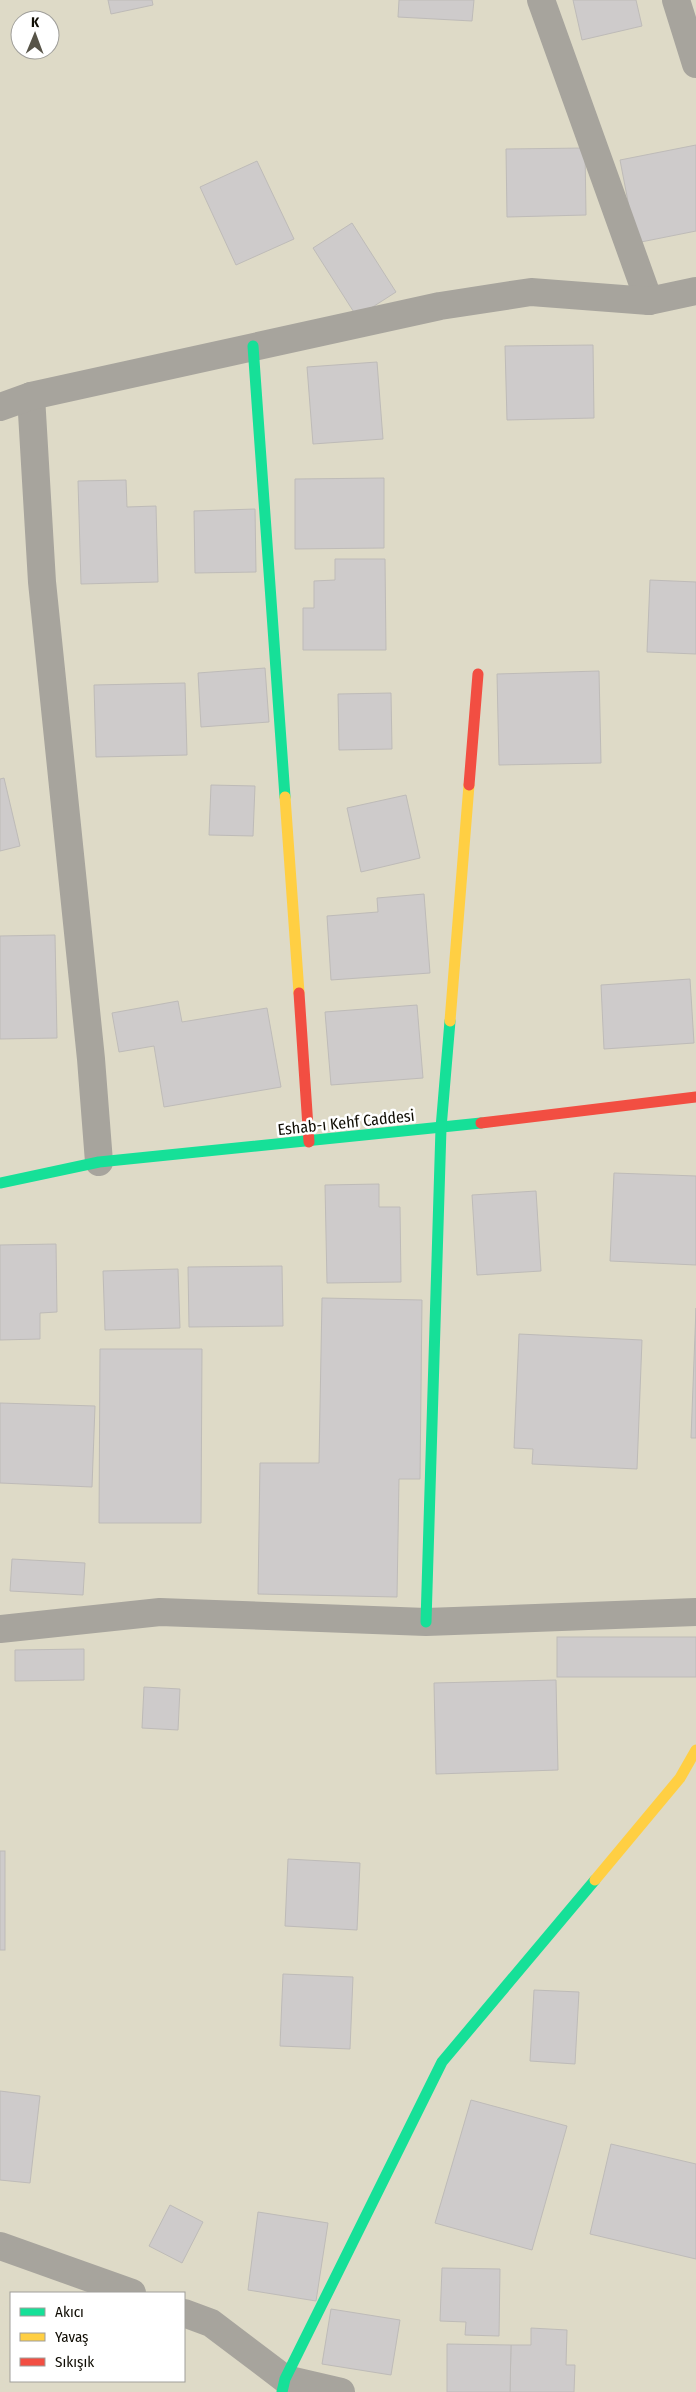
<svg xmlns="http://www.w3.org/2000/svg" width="696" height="2392" font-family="'Fira Sans Condensed',sans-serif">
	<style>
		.building { fill: #cecbcb; stroke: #bebbb8 }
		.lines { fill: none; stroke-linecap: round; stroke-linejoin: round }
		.street { stroke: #a7a49d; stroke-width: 28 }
		.fast { stroke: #16e098; stroke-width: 11 }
		.slow { stroke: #ffcf43; stroke-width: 11 }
		.jam { stroke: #f24e42; stroke-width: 11 }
		.labels { text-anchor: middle; stroke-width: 5; stroke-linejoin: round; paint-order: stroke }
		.street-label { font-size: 16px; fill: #0f0c03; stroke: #fff }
	</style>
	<rect width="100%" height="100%" fill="#dedac7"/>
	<g class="building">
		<polygon points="108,0 152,0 153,5 111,14"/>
		<polygon points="399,0 474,0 472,21 398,17"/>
		<polygon points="573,0 636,0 642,26 582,40"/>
		<polygon points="696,145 696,231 636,243 620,160"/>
		<polygon points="585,148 586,215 507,217 506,149"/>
		<polygon points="257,161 294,239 236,265 200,187"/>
		<polygon points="352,223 396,292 357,317 313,248"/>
		<polygon points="593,345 594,418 507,420 505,346"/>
		<polygon points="377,362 383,439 313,444 307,367"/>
		<polygon points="384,478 384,548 295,549 295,479"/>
		<polygon points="126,480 127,507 156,506 158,582 81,584 78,481"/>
		<polygon points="255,509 256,572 195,573 194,511"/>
		<polygon points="335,559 385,559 386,650 303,650 303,608 314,608 314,581 335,580"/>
		<polygon points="650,580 696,582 696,654 647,652"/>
		<polygon points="265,668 269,722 201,727 198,673"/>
		<polygon points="599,671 601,763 499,765 497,674"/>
		<polygon points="185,683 187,755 96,757 94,685"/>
		<polygon points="391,693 392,749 339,750 338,694"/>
		<polygon points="4,778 20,846 0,851 0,779"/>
		<polygon points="211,785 255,786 253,836 209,835"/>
		<polygon points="406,795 420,858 361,872 347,808"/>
		<polygon points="424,894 430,973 331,980 327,916 378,912 377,898"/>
		<polygon points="55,935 57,1038 0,1039 0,936"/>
		<polygon points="690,979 694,1043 604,1049 601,985"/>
		<polygon points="178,1001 182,1022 267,1008 281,1087 164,1107 154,1046 119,1052 112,1013"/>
		<polygon points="417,1005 423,1078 331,1085 325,1012"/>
		<polygon points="614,1173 696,1176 696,1265 610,1261"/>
		<polygon points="379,1184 379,1207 400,1207 401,1282 327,1283 325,1185"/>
		<polygon points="536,1191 541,1271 477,1275 472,1195"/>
		<polygon points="56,1244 57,1312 40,1313 40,1339 0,1340 0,1245"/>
		<polygon points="282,1266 283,1326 189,1327 188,1267"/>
		<polygon points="178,1269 180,1328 105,1330 103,1271"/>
		<polygon points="322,1298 422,1300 420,1479 399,1479 397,1597 258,1594 260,1463 319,1463"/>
		<polygon points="696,1308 696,1438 691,1438"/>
		<polygon points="519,1334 642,1340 637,1469 532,1464 533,1449 514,1448"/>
		<polygon points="100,1349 202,1349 201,1523 99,1523"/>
		<polygon points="0,1403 95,1406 92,1487 0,1483"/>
		<polygon points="12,1559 85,1563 83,1595 10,1591"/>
		<rect x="557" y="1637" width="139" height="40"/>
		<polygon points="84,1649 84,1680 15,1681 15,1650"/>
		<polygon points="556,1680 558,1770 436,1774 434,1683"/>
		<polygon points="144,1687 180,1689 178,1730 142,1728"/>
		<rect x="0" y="1851" width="5" height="99"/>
		<polygon points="288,1859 360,1863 357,1930 285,1926"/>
		<polygon points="283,1974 353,1977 350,2049 280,2046"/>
		<polygon points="534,1990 579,1992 575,2064 530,2061"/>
		<polygon points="0,2091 40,2096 30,2183 0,2180"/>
		<polygon points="471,2100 567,2126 532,2250 435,2223"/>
		<polygon points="611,2144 696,2164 696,2259 590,2234"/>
		<polygon points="170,2205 203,2222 182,2263 149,2246"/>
		<polygon points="258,2212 328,2223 316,2301 248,2290"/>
		<polygon points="442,2268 500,2269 499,2336 465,2335 466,2322 440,2321"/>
		<polygon points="331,2309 400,2320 391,2375 322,2364"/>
		<polygon points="531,2328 567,2330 566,2365 575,2365 574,2392 510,2392 511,2345 531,2345"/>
		<polygon points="447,2344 511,2345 510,2392 447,2392"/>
	</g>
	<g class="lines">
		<g class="street">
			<polyline points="541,0 649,301"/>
			<polyline points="676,0 696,64"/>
			<polyline points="31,396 42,582 91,1059 99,1162"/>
			<polyline points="0,407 31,396 440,306 531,292 649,301 696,291"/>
			<polyline points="0,1629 160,1612 426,1622 696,1612"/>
			<polyline points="0,2246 132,2293"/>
			<polyline points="184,2313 211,2323 285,2379 341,2392"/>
		</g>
		<g class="fast">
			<polyline points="253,346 285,797"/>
			<polyline points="0,1183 99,1162 481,1123"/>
			<polyline points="426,1622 441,1128 450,1021"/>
			<polyline points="282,2392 285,2379 442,2062 595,1880"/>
		</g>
		<g class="slow">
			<polyline points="285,797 299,993"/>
			<polyline points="450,1021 469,785"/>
			<polyline points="595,1880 680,1778 696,1750"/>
		</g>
		<g class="jam">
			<polyline points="469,785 478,674"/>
			<polyline points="299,993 309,1142"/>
			<polyline points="481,1123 696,1097"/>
		</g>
	</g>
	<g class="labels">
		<g class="street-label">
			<text transform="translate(346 1122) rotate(-6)" y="6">Eshab-ı Kehf Caddesi</text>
		</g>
	</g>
	<rect x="10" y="2292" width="175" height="90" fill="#ffffff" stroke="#9f9e9a"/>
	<rect x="20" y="2308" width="25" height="8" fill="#16e098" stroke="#9f9e9a"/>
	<text x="55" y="2317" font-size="15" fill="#0f0c03">Akıcı</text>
	<rect x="20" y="2333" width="25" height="8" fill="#ffcf43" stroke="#9f9e9a"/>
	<text x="55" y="2342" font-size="15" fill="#0f0c03">Yavaş</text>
	<rect x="20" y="2358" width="25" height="8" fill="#f24e42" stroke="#9f9e9a"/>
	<text x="55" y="2367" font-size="15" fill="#0f0c03">Sıkışık</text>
	<g transform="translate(35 35) rotate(1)"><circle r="24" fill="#ffffff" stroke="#9f9e9a"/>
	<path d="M0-4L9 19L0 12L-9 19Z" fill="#575448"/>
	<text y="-8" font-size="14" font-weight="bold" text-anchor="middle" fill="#0f0c03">K</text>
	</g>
</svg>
